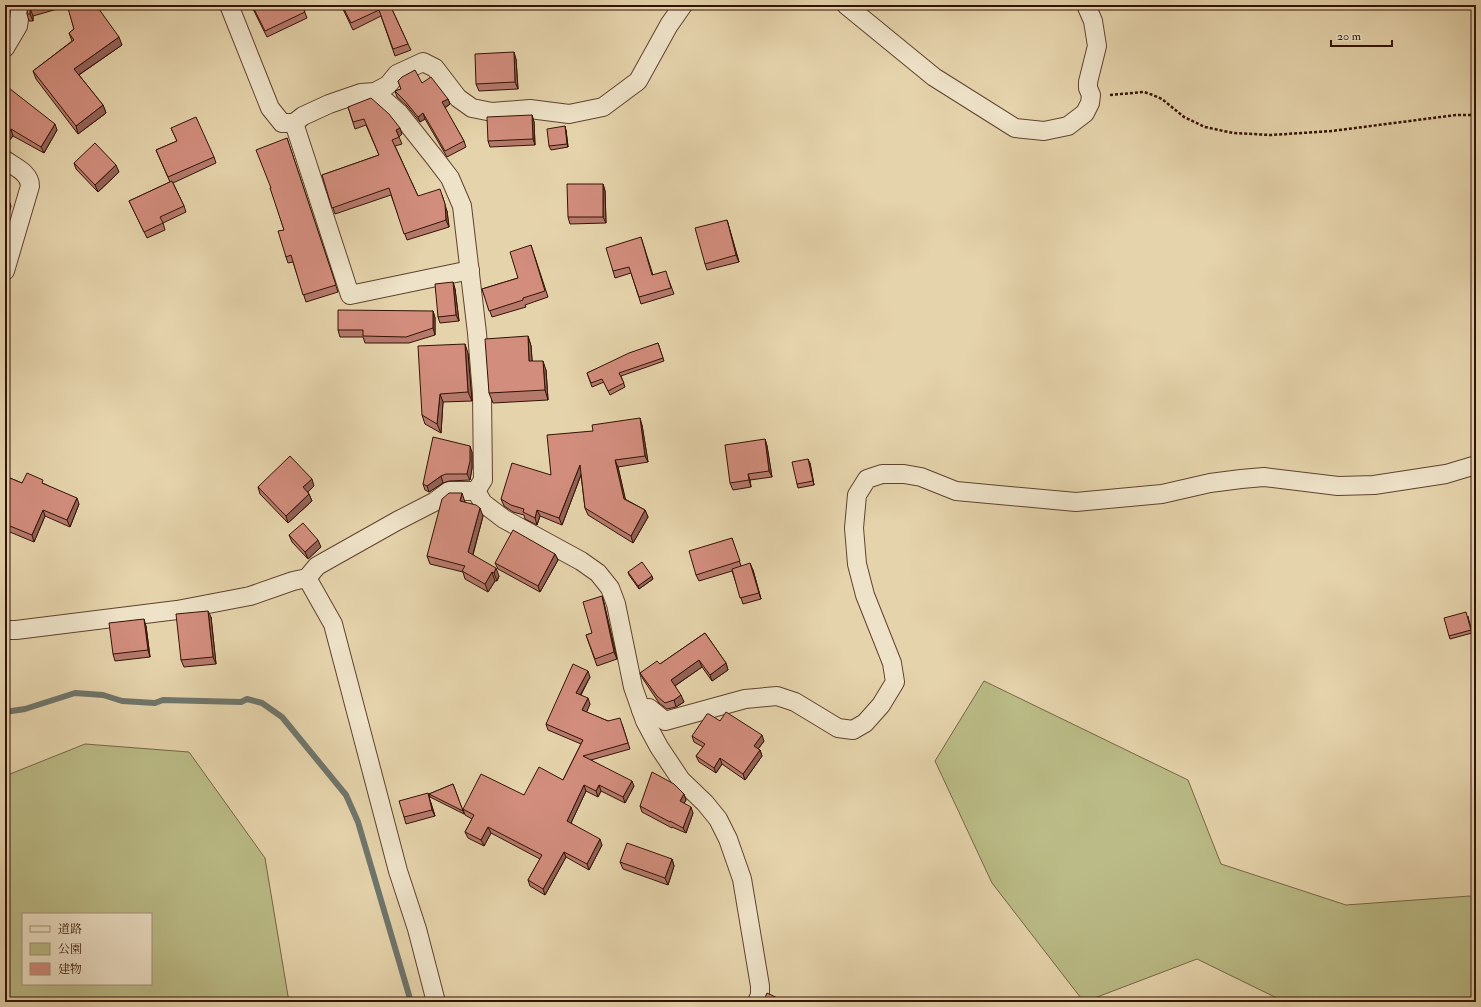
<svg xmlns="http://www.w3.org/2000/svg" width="1481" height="1007" font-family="'IM FELL Double Pica','Noto Serif JP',serif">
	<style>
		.green { fill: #babb86; stroke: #776645; fill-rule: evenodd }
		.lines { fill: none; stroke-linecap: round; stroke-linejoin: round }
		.stream { stroke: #6f756b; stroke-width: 6 }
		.minor-casing { stroke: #60422e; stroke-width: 20 }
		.path { stroke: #341204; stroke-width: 2.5; stroke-dasharray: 3 2; stroke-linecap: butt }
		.minor { stroke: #eee2c8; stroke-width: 18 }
		.wall { fill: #b5796c; stroke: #341204 }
		.shaded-wall { fill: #936358; stroke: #341204 }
		.building { fill: #d28d7d; stroke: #341204 }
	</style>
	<rect width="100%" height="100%" fill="#e5d3ab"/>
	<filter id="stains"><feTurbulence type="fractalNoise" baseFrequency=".005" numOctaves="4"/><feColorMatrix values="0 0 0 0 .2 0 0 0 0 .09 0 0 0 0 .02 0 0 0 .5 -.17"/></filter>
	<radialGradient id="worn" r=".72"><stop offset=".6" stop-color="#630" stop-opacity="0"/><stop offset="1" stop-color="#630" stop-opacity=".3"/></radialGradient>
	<g class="green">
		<polygon points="984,681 1188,780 1221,864 1346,905 1470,896 1476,899 1476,1002 1285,1002 1197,959 1084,1002 992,883 935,761"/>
		<path d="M85,744L189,752L265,858L289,1002H5V776ZM23,914H151V984H23Z"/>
	</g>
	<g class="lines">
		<polyline class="stream" points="5,712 25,709 75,693 103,695 122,701 155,703 163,700 241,702 247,699 262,703 282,717 346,795 358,822 411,1002"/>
		<g class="minor-casing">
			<g id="minor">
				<polyline points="229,5 270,108 282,123 294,123 303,116 329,104 361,93 375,92 388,85 397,74 423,62 435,68 458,98 472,108 492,112 530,109 569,114 603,107 638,81 669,25 683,5"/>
				<polyline points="846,5 934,77 1015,128 1044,131 1068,126 1085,113 1090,103 1091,95 1088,88 1088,82 1097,46 1093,21 1086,5"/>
				<polyline points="5,48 18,26 21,5"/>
				<polyline points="375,92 399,113 434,157 450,178 462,206 477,333 482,394 483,480 476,491"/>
				<polyline points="294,123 350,295 470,270"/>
				<path d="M5,160C15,167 30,173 30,186L5,271"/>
				<polyline points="476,491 483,503 504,519 581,561 598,573 610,588 616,604 633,687 645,721 659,747 681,780 705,803 718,819 728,839 742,879 760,986 760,995 757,1002"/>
				<polyline points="307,578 333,624 398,871 417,929 436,1002"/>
				<polyline points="5,630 16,630 177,610 250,596 293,581 307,578 317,566 397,521 434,502 449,491 476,491"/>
				<polyline points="641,710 649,708 665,721 745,699 777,696 795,702 838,728 853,730 865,723 881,705 895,682 892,663 865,595 857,564 854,528 857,495 867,479 882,474 904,474 921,477 956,491 1076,502 1162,494 1210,483 1241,479 1264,477 1338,486 1374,485 1446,474 1476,465"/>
			</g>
		</g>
		<polyline class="path" points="1110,95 1144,92 1153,95 1162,99 1184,117 1205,127 1233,133 1271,135 1332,131 1456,115 1476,115"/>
		<use href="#minor" class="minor"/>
	</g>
	<g class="wall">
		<polygon points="5,5 10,5 8,21 5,21"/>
		<polygon points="28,5 96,5 122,45 79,75 103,105 106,113 78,134 36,79 33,71 72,41 69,33 74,29 68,6 33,16 33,21 29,21 27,14"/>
		<polygon points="251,5 302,5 307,18 267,37"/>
		<polygon points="341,5 390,5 408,44 411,50 395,56 381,16 353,30"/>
		<polygon points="516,59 518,89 479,91 476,84"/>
		<polygon points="398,81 422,83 448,99 450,104 445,108 464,141 466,147 447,157 425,119 420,122 407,106 397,97 395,91 401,89"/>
		<polygon points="5,85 57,130 44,153 13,136 7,143 5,141"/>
		<polygon points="348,107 402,134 399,137 402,144 395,146 418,196 447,211 449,227 407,240 391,195 335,214 322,175 379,155 366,125 355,129"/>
		<polygon points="532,115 534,122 535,145 490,147 488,141"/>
		<polygon points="171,128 214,157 216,163 173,183 184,206 186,212 163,223 165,230 147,238 132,207 129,201 170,182 156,150 177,141"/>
		<polygon points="566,130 568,147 551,150 549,146"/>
		<polygon points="287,138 338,292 306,302 293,262 288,263 286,257 284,230 271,188"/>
		<polygon points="74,163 119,172 98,192 76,169"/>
		<polygon points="603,184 605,191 606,223 570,224 568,217"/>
		<polygon points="727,220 739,262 707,270 705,264"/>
		<polygon points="641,237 653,275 668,278 674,294 641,304 631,273 615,278 613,271"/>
		<polygon points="531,245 548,297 525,305 526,307 492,317 482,289 518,278"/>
		<polygon points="453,282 455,289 459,321 440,323 438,317"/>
		<polygon points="433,311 435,318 435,335 409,343 365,343 363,337 340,337 338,330"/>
		<polygon points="528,336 531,346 532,361 546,370 548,400 493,403 489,393"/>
		<polygon points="658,343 664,361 621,376 625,387 610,395 604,382 592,387 587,373"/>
		<polygon points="468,353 472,401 443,402 441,433 425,424 422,415"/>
		<polygon points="642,425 648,462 618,467 625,499 645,510 648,517 633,543 588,515 585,508 581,475 562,525 540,516 537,525 525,519 524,515 513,512 504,506 501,499 551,475 593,431"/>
		<polygon points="765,439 767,446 772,477 750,480 751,487 733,490 730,483"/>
		<polygon points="472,452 472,468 470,480 449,481 443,483 429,492 425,490 423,484"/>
		<polygon points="810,463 814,485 798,488 797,484"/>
		<polygon points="5,476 22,483 45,484 79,504 70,527 45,516 34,542 5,530"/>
		<polygon points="314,486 308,492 312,501 288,523 260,494 258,487"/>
		<polygon points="465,502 483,516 473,555 499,576 497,581 495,581 488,592 465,579 463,572 430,564 427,556"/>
		<polygon points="289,535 321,547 308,559 292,542"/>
		<polygon points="732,538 741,566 753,570 761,599 743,604 732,571 699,581 696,575"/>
		<polygon points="555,554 558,560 540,592 498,569 495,563"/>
		<polygon points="628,572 653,579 639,589 629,575"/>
		<polygon points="602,596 604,603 617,659 597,666 586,635 592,633"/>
		<polygon points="1468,616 1472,633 1450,639 1449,636"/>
		<polygon points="211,617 216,664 184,667 181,660"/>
		<polygon points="146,626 150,657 115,661 113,654"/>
		<polygon points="705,633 726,663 728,670 712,681 702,667 675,686 684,702 676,707 667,709 659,703 643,679 640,673 660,664"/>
		<polygon points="590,677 581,695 590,704 586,712 608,721 622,724 630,749 591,760 634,786 625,803 601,791 598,797 586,791 571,823 602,845 589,870 566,857 545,895 530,886 528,880 540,859 491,833 484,846 468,838 465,832 472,819 465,815 463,809 524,795 563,780 581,744 548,730 546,724"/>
		<polygon points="720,721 764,741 758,749 760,750 762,756 745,780 722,764 716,773 699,762 696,756 703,747 694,742 692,736"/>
		<polygon points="453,784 464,814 430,797 429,794"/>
		<polygon points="684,794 686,800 684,803 693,813 686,833 672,827 672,828 642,812 640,806"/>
		<polygon points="430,800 435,816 406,824 404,817"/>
		<polygon points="672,859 674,866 668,885 623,869 620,862"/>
	</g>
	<g class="shaded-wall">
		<polygon points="7,5 10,5 8,21 5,14"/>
		<polygon points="30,8 33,16 33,21 30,14"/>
		<polygon points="119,37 122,45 77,76 74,69"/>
		<polygon points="514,52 516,59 518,89 515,82"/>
		<polygon points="448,99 450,104 444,108 442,102"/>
		<polygon points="103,105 106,113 78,134 76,126"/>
		<polygon points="423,113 425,119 420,122 418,117"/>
		<polygon points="532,115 534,122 535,145 533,139"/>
		<polygon points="55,124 57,130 44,153 41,147"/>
		<polygon points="565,126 566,130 568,147 567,144"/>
		<polygon points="400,128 402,134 399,137 396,130"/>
		<polygon points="11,129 13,136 7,143 5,137"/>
		<polygon points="116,165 119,172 98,192 95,185"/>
		<polygon points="603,184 605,191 606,223 603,217"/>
		<polygon points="442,195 447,211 449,227 446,220"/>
		<polygon points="9,200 11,206 5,230 5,215"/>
		<polygon points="727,220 739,262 736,255"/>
		<polygon points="453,282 455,289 459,321 456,315"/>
		<polygon points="433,311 435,318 435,335 433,328"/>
		<polygon points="528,336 531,346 533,371 529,361"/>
		<polygon points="465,344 468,353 472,401 468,392"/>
		<polygon points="543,361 546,370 548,400 545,390"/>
		<polygon points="440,394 443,402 441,433 437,424"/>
		<polygon points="640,418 642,425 648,462 645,456"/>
		<polygon points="765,439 767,446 772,477 769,471"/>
		<polygon points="470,446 472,452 472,468 470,480 467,474"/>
		<polygon points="808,459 810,463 814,485 813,481"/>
		<polygon points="615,460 618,467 627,506 624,499"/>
		<polygon points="580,465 582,472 562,525 559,518"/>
		<polygon points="748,474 750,480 751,487 749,480"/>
		<polygon points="441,476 443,483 429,492 427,486"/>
		<polygon points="312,479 314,486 306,494 303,487"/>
		<polygon points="462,493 465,502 463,509 460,501"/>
		<polygon points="309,494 312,501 288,523 286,516"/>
		<polygon points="77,498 79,504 70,527 67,520"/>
		<polygon points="480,508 483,516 471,561 468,552"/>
		<polygon points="43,510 45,516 34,542 32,535"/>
		<polygon points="537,510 540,516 537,525 535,518"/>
		<polygon points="645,510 648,517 633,543 631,536"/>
		<polygon points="318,540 321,547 308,559 305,552"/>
		<polygon points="555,554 558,560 540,592 538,586"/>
		<polygon points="750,563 753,570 761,599 759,593"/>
		<polygon points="496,568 499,576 497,581 494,573"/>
		<polygon points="492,572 495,581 488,592 485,584"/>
		<polygon points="652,576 653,579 639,589 638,586"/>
		<polygon points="602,596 604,603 617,659 614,652"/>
		<polygon points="208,611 211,617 216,664 213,657"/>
		<polygon points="144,619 146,626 150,657 148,650"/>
		<polygon points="699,660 702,667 673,687 671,680"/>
		<polygon points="726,663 728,670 712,681 710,675"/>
		<polygon points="588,671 590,677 578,699 576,693"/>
		<polygon points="681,695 684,702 676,707 674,700"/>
		<polygon points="588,698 590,704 585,716 582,710"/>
		<polygon points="762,735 764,741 756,752 754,746"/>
		<polygon points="760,750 762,756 745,780 743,774"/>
		<polygon points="720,758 722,764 716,773 714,768"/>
		<polygon points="632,781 634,786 625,803 623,797"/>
		<polygon points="584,785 586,791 569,827 567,821"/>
		<polygon points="599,785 601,791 598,797 596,791"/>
		<polygon points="428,793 430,800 435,816 432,810"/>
		<polygon points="684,794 686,800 682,807 680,801"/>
		<polygon points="691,807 693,813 686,833 683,828"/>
		<polygon points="488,827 491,833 484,846 481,840"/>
		<polygon points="600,839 602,845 589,870 587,864"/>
		<polygon points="564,852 566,857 545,895 543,889"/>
		<polygon points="672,859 674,866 668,885 665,878"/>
	</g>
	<g class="building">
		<polygon points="5,5 7,5 5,14"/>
		<polygon points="28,5 42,5 30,8 30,14 27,14"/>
		<polygon points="67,5 96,5 119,37 74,69 103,105 76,126 33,71 74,40 69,33 74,29"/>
		<polygon points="252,5 302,5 305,12 265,31"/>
		<polygon points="342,5 390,5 408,44 393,49 379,10 351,23"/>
		<polygon points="514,52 515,82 476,84 475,54"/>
		<polygon points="415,70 422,83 431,77 448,99 442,102 464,141 445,151 423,113 418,117 405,101 395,91 401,89 398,81 402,77"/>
		<polygon points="5,85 55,124 41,147 11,129 5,137"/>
		<polygon points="371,98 389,114 400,128 396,130 399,137 392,140 418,196 440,189 445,204 446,220 404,234 389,188 332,208 322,175 379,155 364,119 353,122 348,107"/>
		<polygon points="532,115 533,139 488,141 487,117"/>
		<polygon points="196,117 214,157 168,177 156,150 177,141 171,128"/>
		<polygon points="565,126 567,144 549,146 547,129"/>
		<polygon points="287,138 336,285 303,295 291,255 286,257 278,231 284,230 270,188 271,188 256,150"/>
		<polygon points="95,143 116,165 95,185 74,163"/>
		<polygon points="172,181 184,206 160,217 163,223 144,232 129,201"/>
		<polygon points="567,184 603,184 603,217 568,217"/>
		<polygon points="5,199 9,200 5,215"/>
		<polygon points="727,220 736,255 705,264 695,228"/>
		<polygon points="641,237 652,275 666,271 671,288 639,297 629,267 613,271 606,248"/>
		<polygon points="531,245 545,291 523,298 523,300 489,311 482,289 518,278 510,252"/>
		<polygon points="453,282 456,315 438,317 435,284"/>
		<polygon points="338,310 433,311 433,328 406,337 363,336 363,330 338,330"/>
		<polygon points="528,336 529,361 543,361 545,390 489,393 485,339"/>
		<polygon points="658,343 663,358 619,373 624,383 608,391 602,379 591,383 587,373 629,353"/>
		<polygon points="465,344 468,392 440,394 437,424 422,415 418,346"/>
		<polygon points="640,418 645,456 615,460 624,499 645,510 631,536 585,508 580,465 559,518 537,510 535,518 523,512 524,509 511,505 501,499 512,463 551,475 547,435 593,431 592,425"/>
		<polygon points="433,437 470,446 470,461 467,474 446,474 441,476 427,486 423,484"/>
		<polygon points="765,439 769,471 748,474 749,480 730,483 725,445"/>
		<polygon points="290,456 312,479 303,487 309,494 286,516 258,487"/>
		<polygon points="808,459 813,481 797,484 792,462"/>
		<polygon points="27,473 43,480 42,483 77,498 67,520 43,510 32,535 5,524 5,476 22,483"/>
		<polygon points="449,493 462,493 460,501 476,505 480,508 468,552 496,568 494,573 492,572 485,584 462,571 465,566 427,556 442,499"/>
		<polygon points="303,523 318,540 305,552 289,535"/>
		<polygon points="513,530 555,554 538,586 495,563"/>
		<polygon points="732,538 740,561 696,575 689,551"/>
		<polygon points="642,562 652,576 638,586 628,572"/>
		<polygon points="750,563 759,593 740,598 732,569"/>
		<polygon points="602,596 614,652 595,659 586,635 592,633 583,602"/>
		<polygon points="208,611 213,657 181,660 176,614"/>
		<polygon points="1466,612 1471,630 1449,636 1444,618"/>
		<polygon points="144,619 148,650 113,654 109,623"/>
		<polygon points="705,633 726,663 710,675 699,660 671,680 681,695 674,700 665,703 657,696 640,673 657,661 660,664"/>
		<polygon points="573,664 588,671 576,693 588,698 582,710 608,721 620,718 628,743 583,756 632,781 623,797 599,785 596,791 584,785 567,821 600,839 587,864 564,852 543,889 528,880 542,855 488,827 481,840 465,832 474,815 463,809 481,774 524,795 539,767 563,780 583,740 546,724"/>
		<polygon points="726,712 762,735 754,746 760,750 743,774 720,758 714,768 696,756 705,744 692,736 707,714 709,714 720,721"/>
		<polygon points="652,772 674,784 684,794 680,801 691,807 683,828 670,821 670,822 640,806"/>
		<polygon points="453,784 463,811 429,794"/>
		<polygon points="428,793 432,810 404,817 399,801"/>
		<polygon points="627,843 672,859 665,878 620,862"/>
		<polygon points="767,993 786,1002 762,1002 764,1000"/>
	</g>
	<rect width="1481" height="1007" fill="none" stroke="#e5d3ab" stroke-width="20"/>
	<rect x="6" y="6" width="1469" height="995" fill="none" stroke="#341204" stroke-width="2"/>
	<rect x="10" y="10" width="1461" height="987" fill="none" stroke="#341204"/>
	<rect x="22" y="913" width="130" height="72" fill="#eee2c8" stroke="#a48f7a"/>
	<rect x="30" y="926" width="20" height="6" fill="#eee2c8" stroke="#a48f7a"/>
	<text x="58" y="933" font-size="12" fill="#341204">道路</text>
	<rect x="30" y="943" width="20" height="12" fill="#babb86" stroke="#a48f7a"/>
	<text x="58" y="953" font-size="12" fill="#341204">公園</text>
	<rect x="30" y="963" width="20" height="12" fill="#d28d7d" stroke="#a48f7a"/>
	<text x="58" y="973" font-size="12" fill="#341204">建物</text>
	<path d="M1331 40v6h61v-6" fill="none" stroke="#341204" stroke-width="2"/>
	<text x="1337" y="40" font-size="12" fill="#341204" stroke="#eee2c8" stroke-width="3" paint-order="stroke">20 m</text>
	<rect width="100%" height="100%" filter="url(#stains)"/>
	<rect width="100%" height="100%" fill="url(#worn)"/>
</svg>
